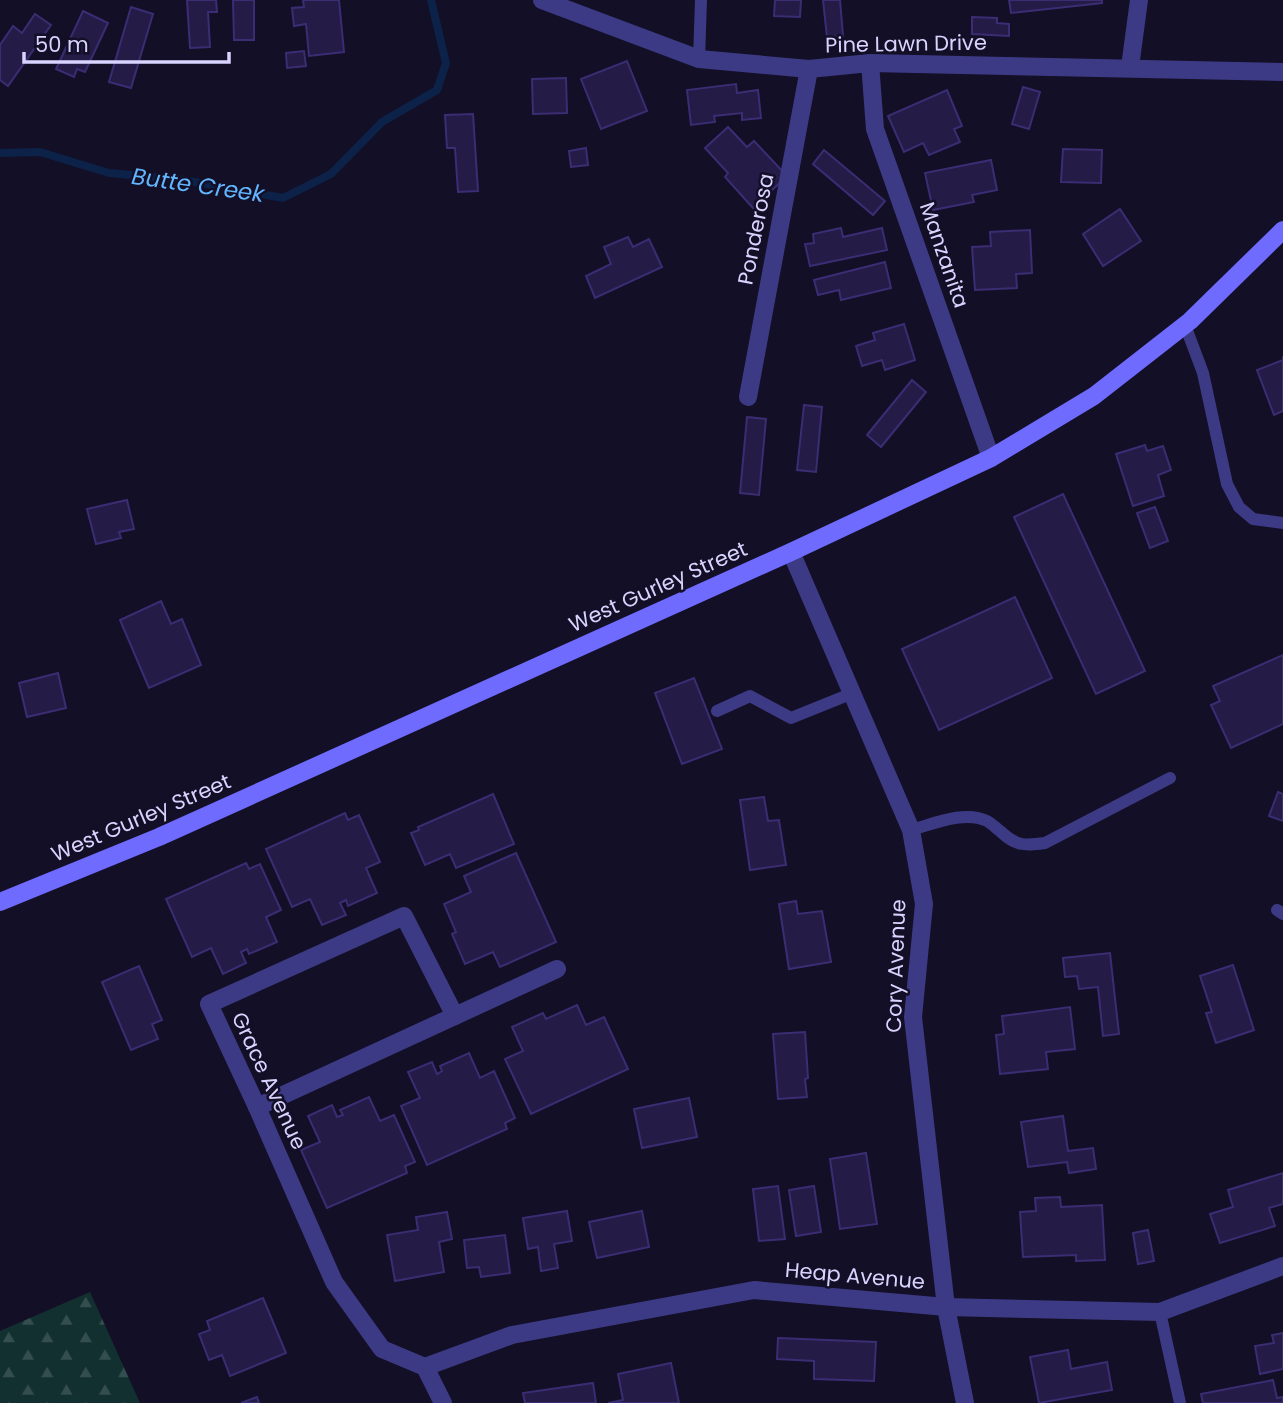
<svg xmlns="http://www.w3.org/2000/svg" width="1283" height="1403" font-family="Poppins,sans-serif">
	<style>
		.forest { fill: url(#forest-firs) }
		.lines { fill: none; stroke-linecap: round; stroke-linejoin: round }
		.stream { stroke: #0c2248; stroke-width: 8 }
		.building { fill: #241b47; stroke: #3b2d73; stroke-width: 2 }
		.lane { stroke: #3d3a85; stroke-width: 12 }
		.street { stroke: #3d3a85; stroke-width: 18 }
		.secondary { stroke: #6f6bff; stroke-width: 18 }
		.labels { text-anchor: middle; stroke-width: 5; stroke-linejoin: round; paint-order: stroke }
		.street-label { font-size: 21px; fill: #d9d4ff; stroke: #130f26 }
		.water-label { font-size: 23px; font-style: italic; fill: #62b6ff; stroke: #130f26 }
	</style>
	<defs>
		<pattern id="forest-firs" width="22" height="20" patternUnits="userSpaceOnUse" patternTransform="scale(1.75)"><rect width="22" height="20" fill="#12302f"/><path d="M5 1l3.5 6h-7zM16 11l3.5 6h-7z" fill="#344d4e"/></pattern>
	</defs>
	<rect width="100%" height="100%" fill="#130f26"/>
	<polygon class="forest" points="90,1292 140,1403 0,1403 0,1331"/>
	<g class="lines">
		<polyline class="stream" points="0,153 40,152 109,173 178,179 283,198 331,174 382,122 437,90 446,63 431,0"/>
	</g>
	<g class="building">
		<polygon points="187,0 216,0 217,12 208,12 210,47 190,48"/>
		<polygon points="233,0 254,0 254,40 234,40"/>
		<polygon points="303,0 339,0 344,52 309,56 306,24 294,26 292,8 304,7"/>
		<polygon points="775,0 801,0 800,17 774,16"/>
		<polygon points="823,0 840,0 843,36 827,37"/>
		<polygon points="1009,0 1102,0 1102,3 1011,13"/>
		<polygon points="131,7 153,14 131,88 109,82"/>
		<polygon points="83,11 108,23 85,72 77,69 74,77 56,69"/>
		<polygon points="35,14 51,25 8,86 0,80 0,45 13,26 22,33"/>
		<polygon points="972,17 997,18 997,23 1009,24 1009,36 972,34"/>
		<polygon points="304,51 306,66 287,68 286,53"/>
		<polygon points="627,61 647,111 601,129 581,79"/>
		<polygon points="566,78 567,113 533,114 532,79"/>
		<polygon points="736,84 737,93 758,90 761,118 742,120 742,113 714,116 715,122 691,125 687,90"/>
		<polygon points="1023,87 1040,92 1029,129 1012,124"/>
		<polygon points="947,90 962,126 954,129 960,142 929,155 923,143 904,152 888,116"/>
		<polygon points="473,114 478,191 458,192 455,148 447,148 445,115"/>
		<polygon points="728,127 747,147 754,141 787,176 753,208 725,177 728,173 705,148"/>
		<polygon points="586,148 588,165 571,167 569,151"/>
		<polygon points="1063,149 1102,150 1101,183 1061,182"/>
		<polygon points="824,150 885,201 873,215 813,164"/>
		<polygon points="991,160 997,190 972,195 974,202 933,210 925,173"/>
		<polygon points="1120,209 1141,241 1103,266 1083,234"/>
		<polygon points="841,228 843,237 882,228 887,250 810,266 805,244 814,243 813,234"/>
		<polygon points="1030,230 1032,273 1016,274 1017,288 975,290 972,247 991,246 990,232"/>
		<polygon points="628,237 633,247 649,239 662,267 595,298 586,276 611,264 604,247"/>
		<polygon points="885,262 891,288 841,300 839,290 818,295 814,280"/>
		<polygon points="904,324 915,360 885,370 882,360 862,366 856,346 875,340 873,333"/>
		<polygon points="1283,356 1283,411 1274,415 1257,370 1283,360"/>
		<polygon points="912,380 926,392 881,447 867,435"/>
		<polygon points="804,405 822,407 816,472 797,470"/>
		<polygon points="747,417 766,419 759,495 740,493"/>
		<polygon points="1145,445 1147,451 1163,446 1171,470 1158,475 1164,496 1133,506 1116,454"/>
		<polygon points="1063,494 1145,671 1096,694 1014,517"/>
		<polygon points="127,500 134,529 119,532 121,538 96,544 87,509"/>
		<polygon points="1155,507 1168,541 1150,548 1137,513"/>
		<polygon points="1015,597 1052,678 939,730 902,649"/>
		<polygon points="161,601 171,624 182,619 201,665 149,688 120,620"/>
		<polygon points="1283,655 1283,724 1231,748 1211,705 1220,701 1213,686"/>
		<polygon points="58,673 66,708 27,717 19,683"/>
		<polygon points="694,678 722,749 682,764 655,693"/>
		<polygon points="1278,792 1283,794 1283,821 1269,816"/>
		<polygon points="493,794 514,844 456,868 450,854 425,865 411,833 419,830 418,827"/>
		<polygon points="764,797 768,821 779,820 786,865 750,870 740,800"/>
		<polygon points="345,813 348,820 359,815 380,862 366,868 377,893 348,906 346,900 340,903 346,915 322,925 310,899 292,907 266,849"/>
		<polygon points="516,853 556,942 500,967 493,952 465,964 452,934 456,932 444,904 471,892 464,876"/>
		<polygon points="246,863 249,869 260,864 281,910 266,917 277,942 249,954 247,949 241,952 246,963 223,974 211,948 192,957 166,899"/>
		<polygon points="796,901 798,914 822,911 831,962 789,969 779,904"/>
		<polygon points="1110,953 1119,1034 1103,1036 1098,987 1079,989 1077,976 1065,977 1063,958"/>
		<polygon points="1233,965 1254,1030 1216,1043 1206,1013 1212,1012 1200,976"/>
		<polygon points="139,966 162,1020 152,1024 158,1039 131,1050 102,982"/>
		<polygon points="577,1005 586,1025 604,1017 628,1069 531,1114 505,1059 523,1051 512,1027 543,1013 546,1019"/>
		<polygon points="1070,1007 1075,1049 1046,1052 1048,1069 1000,1074 996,1035 1004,1034 1002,1016"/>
		<polygon points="805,1032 808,1078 805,1079 807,1097 778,1099 773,1034"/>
		<polygon points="469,1053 480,1078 494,1071 515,1118 505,1123 507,1129 427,1165 401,1106 420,1098 408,1072 432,1062 437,1074 442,1071 440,1066"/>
		<polygon points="369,1097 380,1121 394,1115 415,1162 405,1166 407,1173 327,1208 301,1150 320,1142 308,1116 332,1105 337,1117 343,1115 340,1110"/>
		<polygon points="689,1098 697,1137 642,1148 634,1109"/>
		<polygon points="1063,1116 1068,1151 1093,1148 1096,1169 1069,1173 1067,1162 1028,1167 1021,1122"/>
		<polygon points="866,1153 877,1224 840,1229 830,1159"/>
		<polygon points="1283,1173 1283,1204 1269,1208 1275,1226 1220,1243 1210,1214 1233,1207 1228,1190"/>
		<polygon points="778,1186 785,1239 759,1241 753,1189"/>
		<polygon points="814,1186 821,1232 796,1236 789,1190"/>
		<polygon points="1060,1197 1061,1207 1102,1205 1105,1260 1076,1261 1076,1255 1023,1257 1020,1212 1036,1211 1035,1198"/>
		<polygon points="567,1211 572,1241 554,1244 558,1268 541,1271 538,1247 528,1249 523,1218"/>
		<polygon points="642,1211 649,1247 597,1258 589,1222"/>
		<polygon points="447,1212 452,1239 439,1242 444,1272 395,1281 387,1235 418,1230 416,1217"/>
		<polygon points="1148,1230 1154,1261 1138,1264 1133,1233"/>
		<polygon points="505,1235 510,1273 481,1277 479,1267 467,1268 464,1240"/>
		<polygon points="263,1298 286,1353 230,1376 222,1355 209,1360 199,1334 210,1330 207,1321"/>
		<polygon points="1283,1333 1283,1369 1260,1374 1255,1346 1274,1343 1272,1335"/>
		<polygon points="778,1338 876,1342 874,1381 814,1379 814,1361 777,1359"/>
		<polygon points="1068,1350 1071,1369 1107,1362 1112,1390 1039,1403 1030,1357"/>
		<polygon points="671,1363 679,1403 608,1403 623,1400 618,1374"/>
		<polygon points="1273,1380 1277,1398 1283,1397 1283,1403 1203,1403 1201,1394"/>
		<polygon points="593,1383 596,1403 525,1403 523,1393"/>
		<polygon points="257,1397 259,1403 241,1403"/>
	</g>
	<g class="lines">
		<g class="lane">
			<polyline points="699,59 701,0"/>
			<polyline points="1185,325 1203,373 1227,484 1239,507 1253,519 1283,523"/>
			<polyline points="717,711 750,696 791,718 853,693"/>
			<path d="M911,830C933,824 965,810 987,821C991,823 996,828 1000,831C1016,846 1024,846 1045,843L1170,778"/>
			<polyline points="1277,910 1283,914"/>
			<polyline points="1160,1312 1180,1403"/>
		</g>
		<g class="street">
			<polyline points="542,0 699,59 809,69 870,63 1283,72"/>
			<polyline points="870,63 875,129 991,458"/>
			<polyline points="1130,67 1139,0"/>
			<polyline points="748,397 809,69"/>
			<polyline points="791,552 911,830 924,904 913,1017 946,1307 965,1403"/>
			<polyline points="257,1107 557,969"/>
			<polyline points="425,1367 512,1335 754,1290 946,1307 1160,1312 1283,1266"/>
			<polyline points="443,1403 425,1367 382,1349 334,1282 257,1107 209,1004 404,916 455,1016"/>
		</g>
		<polyline class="secondary" points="0,902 159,837 791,552 991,458 1094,396 1190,321 1283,230"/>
	</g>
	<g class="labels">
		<g class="street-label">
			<text transform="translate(906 44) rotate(-1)" y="7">Pine Lawn Drive</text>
			<text transform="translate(756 229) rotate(-79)" y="7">Ponderosa</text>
			<text transform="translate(944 255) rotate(71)" y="7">Manzanita</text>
			<text transform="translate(658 587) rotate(-24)" y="7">West Gurley Street</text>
			<text transform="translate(141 818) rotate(-23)" y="7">West Gurley Street</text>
			<text transform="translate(896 966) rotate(-88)" y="7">Cory Avenue</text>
			<text transform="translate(269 1081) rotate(65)" y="7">Grace Avenue</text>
			<text transform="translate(855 1276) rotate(5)" y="7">Heap Avenue</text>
		</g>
		<g class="water-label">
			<text transform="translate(198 185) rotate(8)" y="8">Butte Creek</text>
		</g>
	</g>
	<path d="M24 52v10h205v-10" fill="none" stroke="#d9d4ff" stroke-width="3.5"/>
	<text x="35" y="52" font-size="21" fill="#d9d4ff" stroke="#130f26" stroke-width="5" paint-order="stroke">50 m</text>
</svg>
